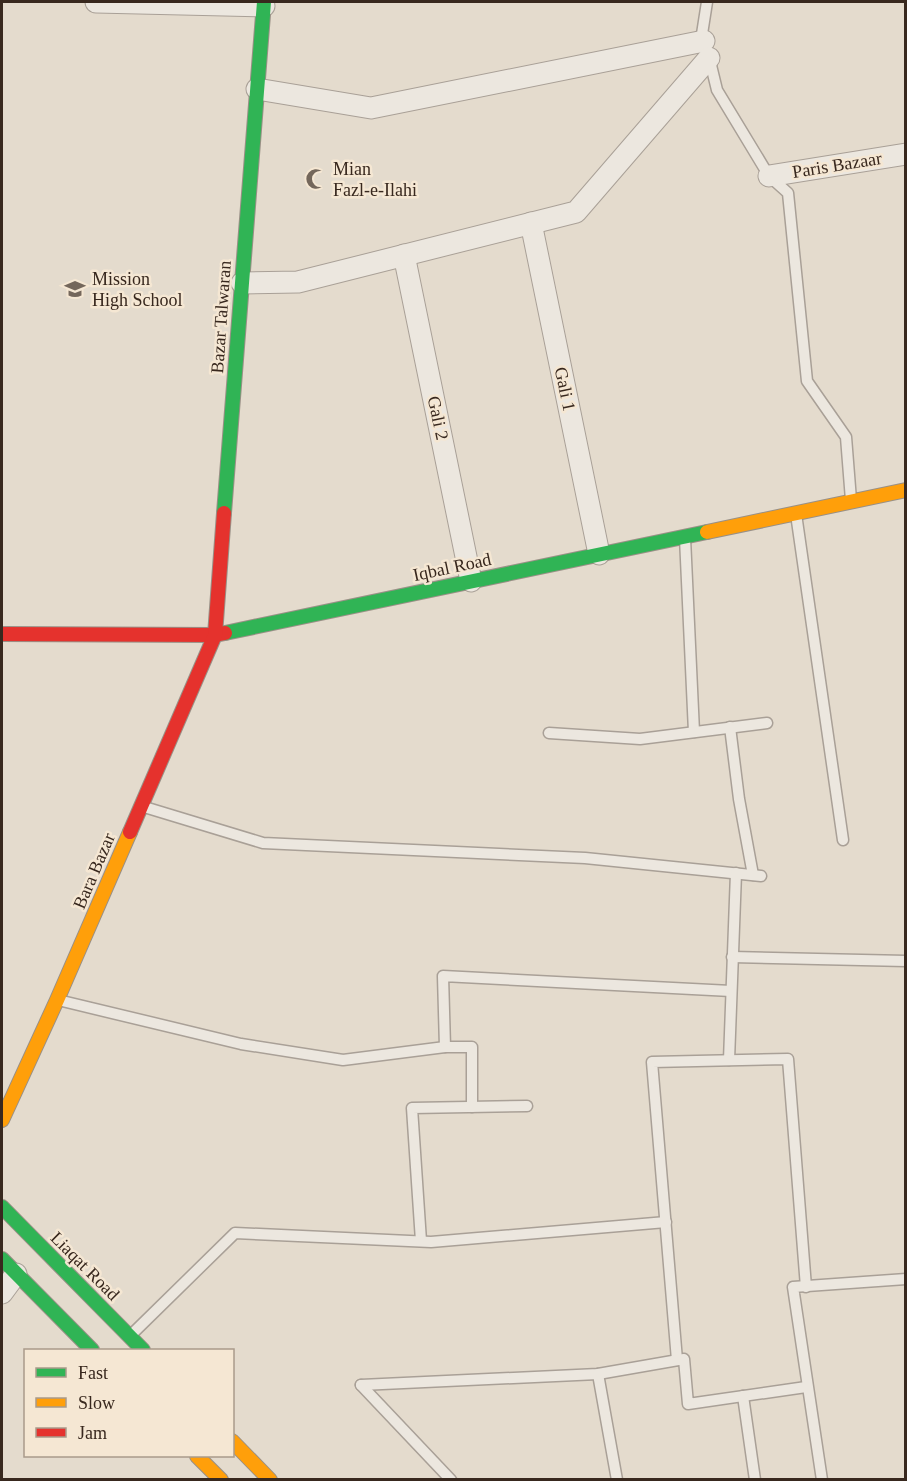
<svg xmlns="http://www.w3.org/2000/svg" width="907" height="1481" font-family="'Times New Roman',serif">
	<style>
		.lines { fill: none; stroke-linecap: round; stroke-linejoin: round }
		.lane-casing { stroke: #a9a097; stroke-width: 13 }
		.street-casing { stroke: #a9a097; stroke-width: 23 }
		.fast-casing { stroke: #999086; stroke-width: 16 }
		.slow-casing { stroke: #999086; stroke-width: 16 }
		.jam-casing { stroke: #999086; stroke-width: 16 }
		.lane { stroke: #ece7df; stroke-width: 10 }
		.street { stroke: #ece7df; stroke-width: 21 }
		.fast { stroke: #30b455; stroke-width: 14 }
		.slow { stroke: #ff9f0a; stroke-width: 14 }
		.jam { stroke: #e5322d; stroke-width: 14 }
		.labels { text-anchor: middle; stroke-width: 5; stroke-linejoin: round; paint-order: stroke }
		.street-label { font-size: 18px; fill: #38281e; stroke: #f5e7d3 }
		.poi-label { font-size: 18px; fill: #38281e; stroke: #f5e7d3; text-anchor: start }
	</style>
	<rect width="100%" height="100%" fill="#e4dbcd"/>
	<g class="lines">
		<g class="lane-casing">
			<g id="lane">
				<polyline points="704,42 702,34 707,2"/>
				<polyline points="709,57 717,90 769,176 788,193 807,381 846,437 851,500"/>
				<polyline points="796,514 843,840"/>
				<polyline points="685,538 694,732"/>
				<polyline points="730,727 739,799 753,875"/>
				<polyline points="549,733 640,739 767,723"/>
				<polyline points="141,806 263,843 585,858 761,876"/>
				<polyline points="732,957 906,961"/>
				<polyline points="58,1000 241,1044 343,1060 445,1047 472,1047 472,1107"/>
				<polyline points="445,1047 443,976 731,991"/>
				<polyline points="729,1060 736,873"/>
				<polyline points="421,1241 412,1108 527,1106"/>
				<polyline points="132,1334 235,1233 431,1242 666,1222"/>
				<polyline points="677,1360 652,1062 788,1059 806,1287"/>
				<polyline points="598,1374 617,1480"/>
				<polyline points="361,1385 598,1374 684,1359 688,1404 806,1387"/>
				<polyline points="361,1385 451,1480"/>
				<polyline points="743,1396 755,1480"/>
				<polyline points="822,1480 793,1287 906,1279"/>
			</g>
		</g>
		<g class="street-casing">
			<g id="street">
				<polyline points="96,2 264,6"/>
				<polyline points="257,89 371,108 704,41"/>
				<polyline points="769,176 906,154"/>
				<polyline points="531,223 599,554"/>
				<polyline points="404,255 471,581"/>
				<polyline points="242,283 298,282 576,212 709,58"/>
				<polyline points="2,1293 16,1274"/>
			</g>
		</g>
		<g class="fast-casing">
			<g id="fast">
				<polyline points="224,513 264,2"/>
				<polyline points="225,633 707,532"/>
				<polyline points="2,1207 143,1350"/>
				<polyline points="2,1259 92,1350"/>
			</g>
		</g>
		<g class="slow-casing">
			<g id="slow">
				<polyline points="707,532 906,490"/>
				<polyline points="2,1120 57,1000 130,832"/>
				<polyline points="232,1441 270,1480"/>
				<polyline points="197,1456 221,1480"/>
			</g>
		</g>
		<g class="jam-casing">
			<g id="jam">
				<polyline points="2,634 215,635 225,633"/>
				<polyline points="130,832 215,635 224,513"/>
			</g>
		</g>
		<use href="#lane" class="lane"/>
		<use href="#street" class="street"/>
		<use href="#fast" class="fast"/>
		<use href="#slow" class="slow"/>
		<use href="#jam" class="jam"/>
	</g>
	<defs>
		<g id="mosque-bare" transform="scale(1.62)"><path d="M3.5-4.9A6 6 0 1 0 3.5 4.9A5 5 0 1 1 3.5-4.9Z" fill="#74675b" stroke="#f5e7d3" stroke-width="2.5" paint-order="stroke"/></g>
		<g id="school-bare" transform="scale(1.62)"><path d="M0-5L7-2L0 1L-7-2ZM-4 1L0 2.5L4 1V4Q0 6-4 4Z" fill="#74675b" stroke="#f5e7d3" stroke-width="2.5" paint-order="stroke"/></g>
	</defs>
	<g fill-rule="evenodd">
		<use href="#mosque-bare" x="316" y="179"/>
		<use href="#school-bare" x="75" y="289"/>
	</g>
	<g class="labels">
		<g class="street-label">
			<text transform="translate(837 165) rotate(-9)" y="6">Paris Bazaar</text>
			<text transform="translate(221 317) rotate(-86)" y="6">Bazar Talwaran</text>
			<text transform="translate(565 389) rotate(78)" y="6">Gali 1</text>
			<text transform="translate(438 418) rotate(78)" y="6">Gali 2</text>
			<text transform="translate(452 567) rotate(-12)" y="6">Iqbal Road</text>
			<text transform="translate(94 871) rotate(-67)" y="6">Bara Bazar</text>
			<text transform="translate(85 1266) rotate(45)" y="6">Liaqat Road</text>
		</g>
		<g class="poi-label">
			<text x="333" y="175">Mian<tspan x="333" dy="21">Fazl-e-Ilahi</tspan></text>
			<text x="92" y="285">Mission<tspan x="92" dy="21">High School</tspan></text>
		</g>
	</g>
	<rect width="907" height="1481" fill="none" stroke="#38281e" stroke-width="6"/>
	<rect x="24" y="1349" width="210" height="108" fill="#f5e7d3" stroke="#a99b8b" stroke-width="1.5"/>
	<rect x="36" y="1368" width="30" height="9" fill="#30b455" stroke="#a99b8b" stroke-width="1.5"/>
	<text x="78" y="1379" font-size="18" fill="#38281e">Fast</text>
	<rect x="36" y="1398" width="30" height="9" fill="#ff9f0a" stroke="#a99b8b" stroke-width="1.5"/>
	<text x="78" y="1409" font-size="18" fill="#38281e">Slow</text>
	<rect x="36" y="1428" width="30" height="9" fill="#e5322d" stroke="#a99b8b" stroke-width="1.5"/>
	<text x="78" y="1439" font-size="18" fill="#38281e">Jam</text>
</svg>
